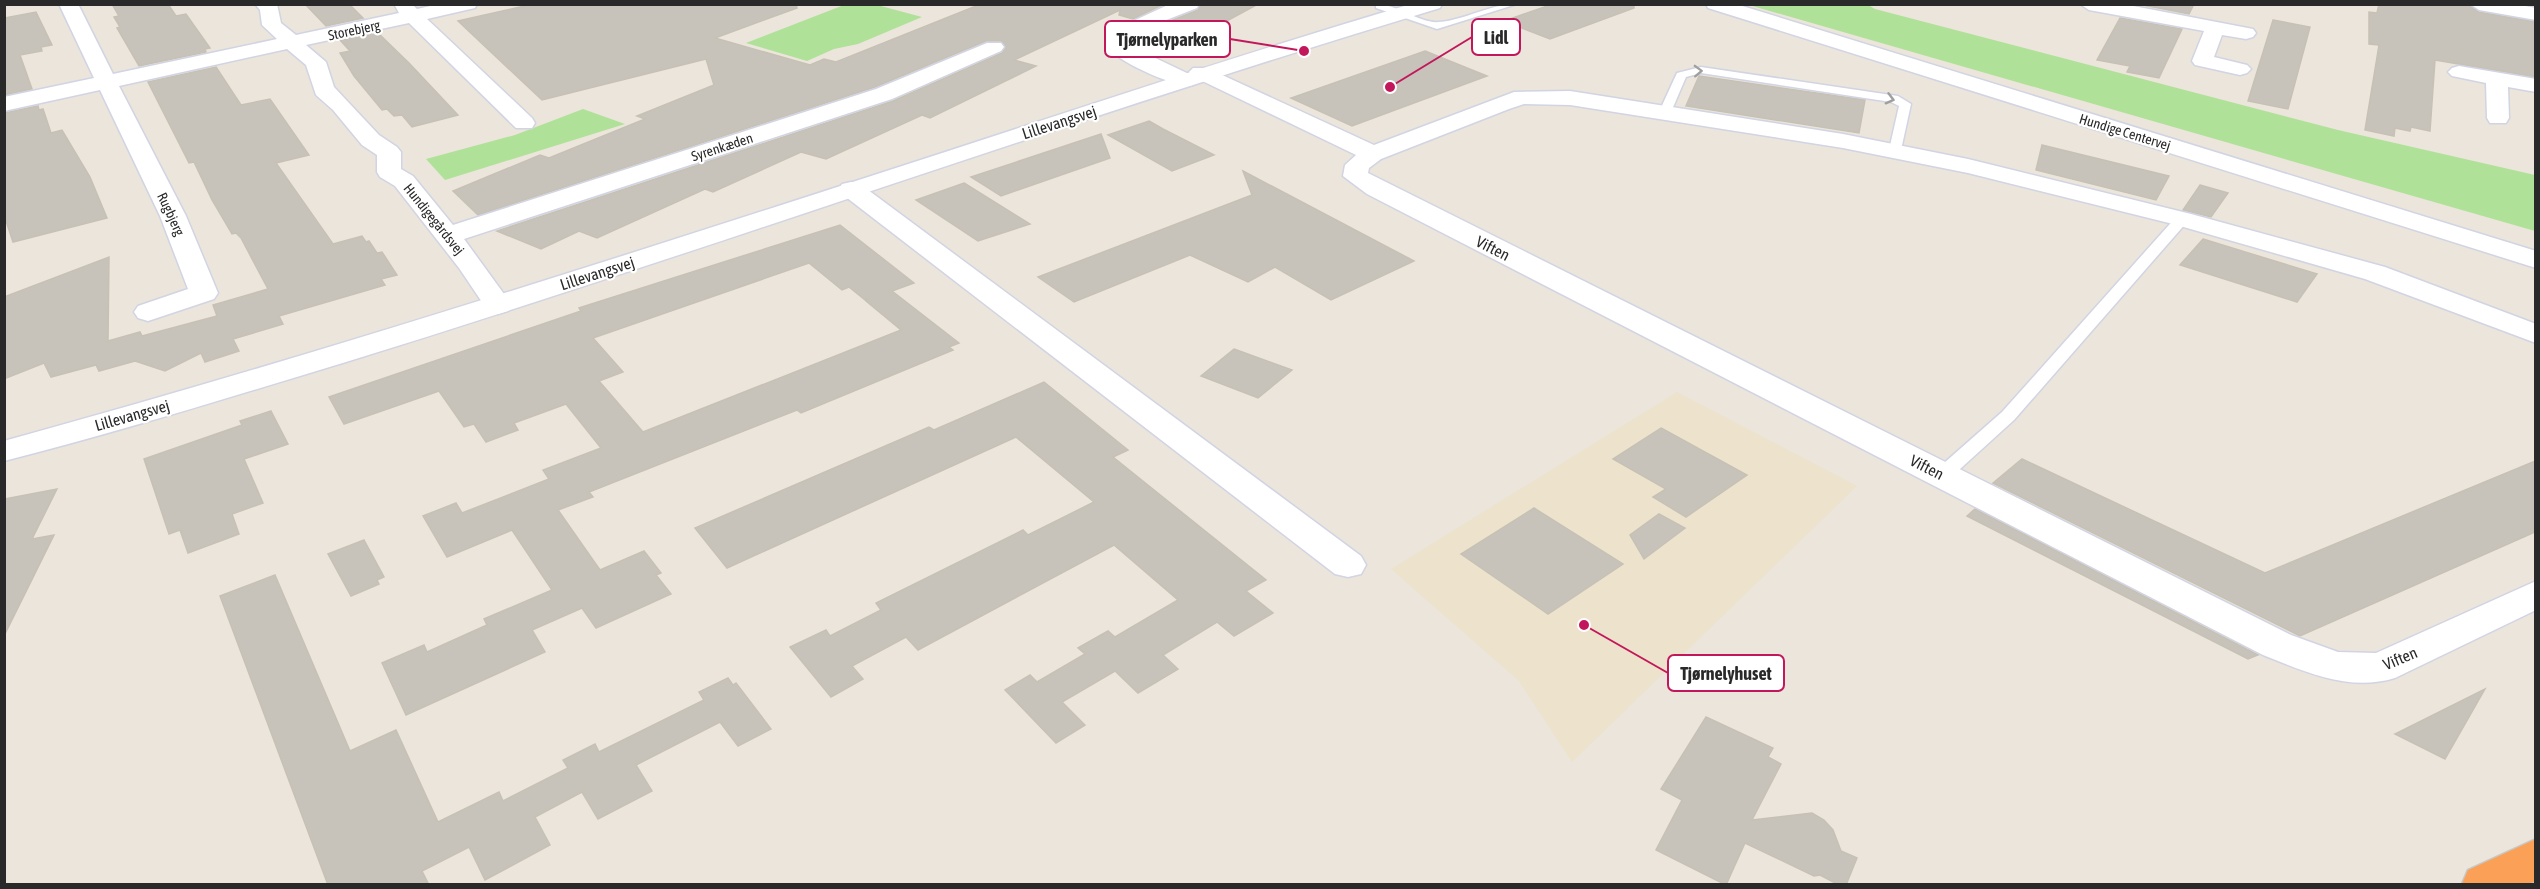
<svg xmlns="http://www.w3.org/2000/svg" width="2540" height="889" font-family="'Asap Condensed',sans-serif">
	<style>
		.education { fill: #ede2cb }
		.green { fill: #b0e198 }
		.building { fill: #c7c3ba; stroke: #c7c1b5; stroke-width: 1.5; fill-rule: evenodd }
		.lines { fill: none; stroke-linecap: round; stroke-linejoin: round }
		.service-casing { stroke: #d1d4e2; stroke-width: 3 }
		.minor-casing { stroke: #d1d4e2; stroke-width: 3 }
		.tertiary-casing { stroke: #d1d4e2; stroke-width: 3 }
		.motorway-casing { stroke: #c7c7c7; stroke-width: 3 }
		.service { fill: #fff; fill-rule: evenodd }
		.minor { fill: #fff; fill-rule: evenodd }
		.tertiary { fill: #fff; fill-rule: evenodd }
		.motorway { fill: #fba157; fill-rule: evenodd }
		.oneway { stroke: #9f9f9f }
		.labels { text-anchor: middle; stroke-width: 4.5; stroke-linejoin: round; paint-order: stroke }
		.far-street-label { font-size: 14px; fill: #292929; stroke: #fff }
		.street-label { font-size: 16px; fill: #292929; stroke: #fff }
		.leader { fill: none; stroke: #c2185b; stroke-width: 2 }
		.callout-dot { fill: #c2185b; stroke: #fff; stroke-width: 2 }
		.callout { fill: #fff; stroke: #c2185b; stroke-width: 2 }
		.callout-label { font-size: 18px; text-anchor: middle; font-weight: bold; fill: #292929 }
	</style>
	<rect width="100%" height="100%" fill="#ebe5db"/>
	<polygon class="education" points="1677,392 1857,486 1572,762 1519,681 1391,569"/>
	<g class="green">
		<polygon points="844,5 877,5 922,17 858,44 834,49 807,61 746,43"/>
		<polygon points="1749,5 1868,5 1875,9 2338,130 2535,175 2535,231"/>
		<polygon points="583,109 625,124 445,180 426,159 515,135"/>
	</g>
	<g class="building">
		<polygon points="112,4 168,4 176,16 186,14 210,48 205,49 206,52 139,66 117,28 120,27 114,17 119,16"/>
		<polygon points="305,4 349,4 363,18 326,26"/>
		<polygon points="533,4 796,4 797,8 715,38 810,65 824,59 836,62 981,4 1164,4 1133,19 1119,15 1120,10 1014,60 1036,66 930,118 922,115 826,159 801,152 713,192 705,189 597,238 579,231 541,249 497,231 893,101 1002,53 1006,47 1001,41 986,41 875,87 478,215 453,191 540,155 549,158 645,119 637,116 714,85 706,59 542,100 458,21"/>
		<polygon points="1201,4 1258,4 1201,35 1160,25 1198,10"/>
		<polygon points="1553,4 1634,4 1634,8 1550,39 1504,21"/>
		<polygon points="2138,4 2194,4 2189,14"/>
		<polygon points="2379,4 2468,4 2479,12 2535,22 2535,77 2435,60 2430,131 2411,127 2410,131 2395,128 2394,136 2365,130 2379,45 2369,44 2369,12 2377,13"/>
		<polygon points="36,12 52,45 41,47 42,51 20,55 32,89 4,95 4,18"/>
		<polygon points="2120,18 2182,29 2159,78 2127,72 2130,66 2097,60"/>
		<polygon points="2273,20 2310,27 2288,109 2248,101"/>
		<polygon points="377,32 409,63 458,115 412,127 402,115 394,116 387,109 382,110 354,76 340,53 350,51 340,40"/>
		<polygon points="1425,51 1487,76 1352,126 1291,98"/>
		<polygon points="216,67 241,105 270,99 309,155 276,163 333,244 362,236 366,242 369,241 377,253 382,252 397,275 381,279 385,285 279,316 283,324 233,339 239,351 205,362 201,353 165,371 135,361 99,371 96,365 51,377 44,363 4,379 4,297 109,257 108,341 140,332 142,336 217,316 213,305 268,289 241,238 236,233 232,234 212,200 194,162 189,163 148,82"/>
		<polygon points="1699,76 1865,100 1859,133 1686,106"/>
		<polygon points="38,106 39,110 43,109 51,133 62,130 90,177 107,218 13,242 4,215 4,113"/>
		<polygon points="1149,121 1163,129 1214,155 1172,171 1108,135"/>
		<polygon points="1101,134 1110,158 1001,196 971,177"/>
		<polygon points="2042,145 2169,176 2156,200 2036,170"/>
		<polygon points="1243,171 1414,261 1331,300 1275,267 1248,282 1190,255 1074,302 1038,277 1252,195"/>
		<polygon points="964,183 1030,224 978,241 916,200"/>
		<polygon points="2200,185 2228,193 2211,217 2183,210"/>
		<path d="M840,225L914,283L892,291L959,343L949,347L953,350L801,413L797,410L589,492L593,497L558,510L600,570L644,551L661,573L656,575L671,594L596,628L582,608L532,630L545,652L406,715L382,663L424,645L427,652L487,625L484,619L552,590L512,530L447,557L423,516L456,503L462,513L549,479L543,470L601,448L566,404L514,423L518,430L486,442L474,424L464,427L439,391L344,424L329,397L581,311L579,308ZM809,263L842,290L849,287L865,300L868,299L866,301L901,330L643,432L599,381L623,372L593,338Z"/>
		<polygon points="2203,239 2317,274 2297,302 2180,265"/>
		<polygon points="1234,349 1292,370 1258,398 1201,376"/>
		<polygon points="1044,382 1128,450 1113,457 1266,580 1246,591 1273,613 1234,636 1217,622 1163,655 1178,669 1138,693 1115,671 1062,702 1085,725 1056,743 1005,690 1030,675 1037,682 1085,654 1078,648 1108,631 1115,637 1178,600 1114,545 918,650 906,637 852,666 863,679 831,697 790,647 826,630 830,636 881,610 876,603 1023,530 1028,535 1094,502 1016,437 727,568 695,528 929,427 934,430"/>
		<polygon points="271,411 288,444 244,459 263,503 232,514 239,534 188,553 180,530 169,534 144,459 242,425 240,421"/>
		<polygon points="1661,428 1747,475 1686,517 1653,497 1666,489 1613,459"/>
		<polygon points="2022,459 2265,573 2535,461 2535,532 2300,636 1993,483"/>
		<polygon points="57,489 32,539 54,535 4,636 4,499"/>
		<polygon points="1534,508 1623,564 1548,614 1461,554"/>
		<polygon points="1975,509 2258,655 2248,659 1967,516"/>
		<polygon points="1659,514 1685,528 1644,559 1630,535"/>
		<polygon points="364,540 384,577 377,580 379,584 351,596 328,554"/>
		<polygon points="275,575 350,751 396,730 438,822 499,792 503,801 568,768 563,760 595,744 599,752 704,700 699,692 728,678 733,685 736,683 771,729 738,746 720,722 636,765 652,791 598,819 582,792 535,817 550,845 485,880 469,847 422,871 429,885 328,885 220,596"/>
		<polygon points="2485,689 2445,759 2395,734"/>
		<polygon points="1706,717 1773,748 1768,757 1781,764 1752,820 1812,813 1824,820 1833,830 1841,851 1857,858 1846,885 1839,885 1820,875 1814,876 1745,843 1726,885 1656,850 1682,800 1661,789"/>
	</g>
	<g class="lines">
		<g class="service-casing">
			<g id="service">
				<path d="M1376,4C1397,4 1421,24 1439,22C1466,20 1489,4 1517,4L1437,29L1376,8Z"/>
				<polygon points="1701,67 1898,96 1911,104 1901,150 1895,154 1889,150 1899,106 1891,102 1701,73 1686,77 1671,112 1661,115 1659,112 1677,73"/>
				<polygon points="2182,215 2189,219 2187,222 2014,420 1949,479 1935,479 1933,475 1935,471 2002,412 2177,216"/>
			</g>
		</g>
		<g class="minor-casing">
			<g id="minor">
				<polygon points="59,4 78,4 113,74 277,39 262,25 260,10 255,4 277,4 281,23 296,35 399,13 394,4 412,4 417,9 439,4 477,4 475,8 427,19 532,118 535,123 532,128 516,128 409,23 306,45 326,62 334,87 379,135 397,147 401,152 401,169 413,176 453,225 876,89 987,43 1001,43 1004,47 1001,51 892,99 464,239 512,305 508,311 498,314 488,311 459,268 395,186 380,177 377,172 377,155 362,145 333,110 316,95 306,65 287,49 119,86 186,216 218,293 214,299 148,321 138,318 134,312 138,306 188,289 160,216 100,90 4,111 4,97 94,78"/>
				<path d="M1170,4H1199L1197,8L1156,24L1136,37L1128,45L1191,75L1189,72L1193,68H1207L1374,145L1514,92L1570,91L1843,134L1968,159L2191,214L2385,267L2536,324V343L2365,279L2173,224L1968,173L1843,148L1570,105L1524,104L1509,109L1381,159L1369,168L1368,173L2291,635L2338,652L2376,653L2536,581V610L2395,678C2349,692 2306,672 2263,655L1367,194L1343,176L1345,165L1356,155L1194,77L1196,80L1193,85C1176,89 1117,61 1107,47L1114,35L1131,22Z"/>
				<polygon points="2080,4 2123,4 2253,29 2256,33 2253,37 2246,39 2222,35 2214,57 2247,65 2251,69 2247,73 2240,75 2195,65 2192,61 2204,31 2089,10"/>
				<polygon points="2470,4 2515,4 2536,8 2536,20 2479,10"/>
				<polygon points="2459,66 2536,79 2536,92 2508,87 2509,118 2506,123 2490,123 2487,118 2486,83 2452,76 2448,72 2452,68"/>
				<polygon points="851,182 860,184 1361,556 1366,565 1361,574 1348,577 1335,574 842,194 839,189 842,184"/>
			</g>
		</g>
		<g class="tertiary-casing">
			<g id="tertiary">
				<path d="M1411,4H1442L1440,8C1073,118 712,249 346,362C233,396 119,432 4,461V441C295,361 581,270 868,177C1048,119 1228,58 1411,4Z"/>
				<polygon points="1706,4 1736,4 2536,251 2536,268 1708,8"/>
			</g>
		</g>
		<g class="motorway-casing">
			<polygon id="motorway" points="2536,839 2536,881 2528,884 2462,884 2468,870"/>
		</g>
		<use href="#service" class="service"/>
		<use href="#minor" class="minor"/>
		<use href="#tertiary" class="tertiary"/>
		<use href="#motorway" class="motorway"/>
	</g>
	<defs><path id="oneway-chevron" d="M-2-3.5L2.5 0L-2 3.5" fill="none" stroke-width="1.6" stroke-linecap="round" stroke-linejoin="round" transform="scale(1.5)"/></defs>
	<g class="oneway">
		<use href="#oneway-chevron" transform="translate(1698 71) rotate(-2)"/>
		<use href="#oneway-chevron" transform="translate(1890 99) rotate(15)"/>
	</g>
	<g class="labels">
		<g class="far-street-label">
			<text transform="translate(354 30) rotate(-12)" y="5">Storebjerg</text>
			<text transform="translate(2125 132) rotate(17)" y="5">Hundige Centervej</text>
			<text transform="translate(722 147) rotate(-18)" y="5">Syrenkæden</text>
			<text transform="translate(171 214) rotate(65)" y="5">Rugbjerg</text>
			<text transform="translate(434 219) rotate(51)" y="5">Hundigegårdsvej</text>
		</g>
		<g class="street-label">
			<text transform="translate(1059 122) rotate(-18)" y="6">Lillevangsvej</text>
			<text transform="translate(1493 248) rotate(27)" y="6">Viften</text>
			<text transform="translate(597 273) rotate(-18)" y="6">Lillevangsvej</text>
			<text transform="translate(132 415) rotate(-16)" y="6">Lillevangsvej</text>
			<text transform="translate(1927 467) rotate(27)" y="6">Viften</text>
			<text transform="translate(2400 658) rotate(-23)" y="6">Viften</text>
		</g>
	</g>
	<path class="leader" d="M1390 87L1472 37M1304 51L1230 39M1584 625L1668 673"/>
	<g class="callout-dot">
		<circle cx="1390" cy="87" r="6"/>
		<circle cx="1304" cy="51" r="6"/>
		<circle cx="1584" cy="625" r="6"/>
	</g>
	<g class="callout">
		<rect x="1472" y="19" width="48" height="36" rx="6"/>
		<rect x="1105" y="21" width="125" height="36" rx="6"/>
		<rect x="1668" y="655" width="116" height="36" rx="6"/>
	</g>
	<g class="callout-label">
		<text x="1496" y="44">Lidl</text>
		<text x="1167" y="46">Tjørnelyparken</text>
		<text x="1726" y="680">Tjørnelyhuset</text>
	</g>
	<rect width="2540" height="889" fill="none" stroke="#292929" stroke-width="12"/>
</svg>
